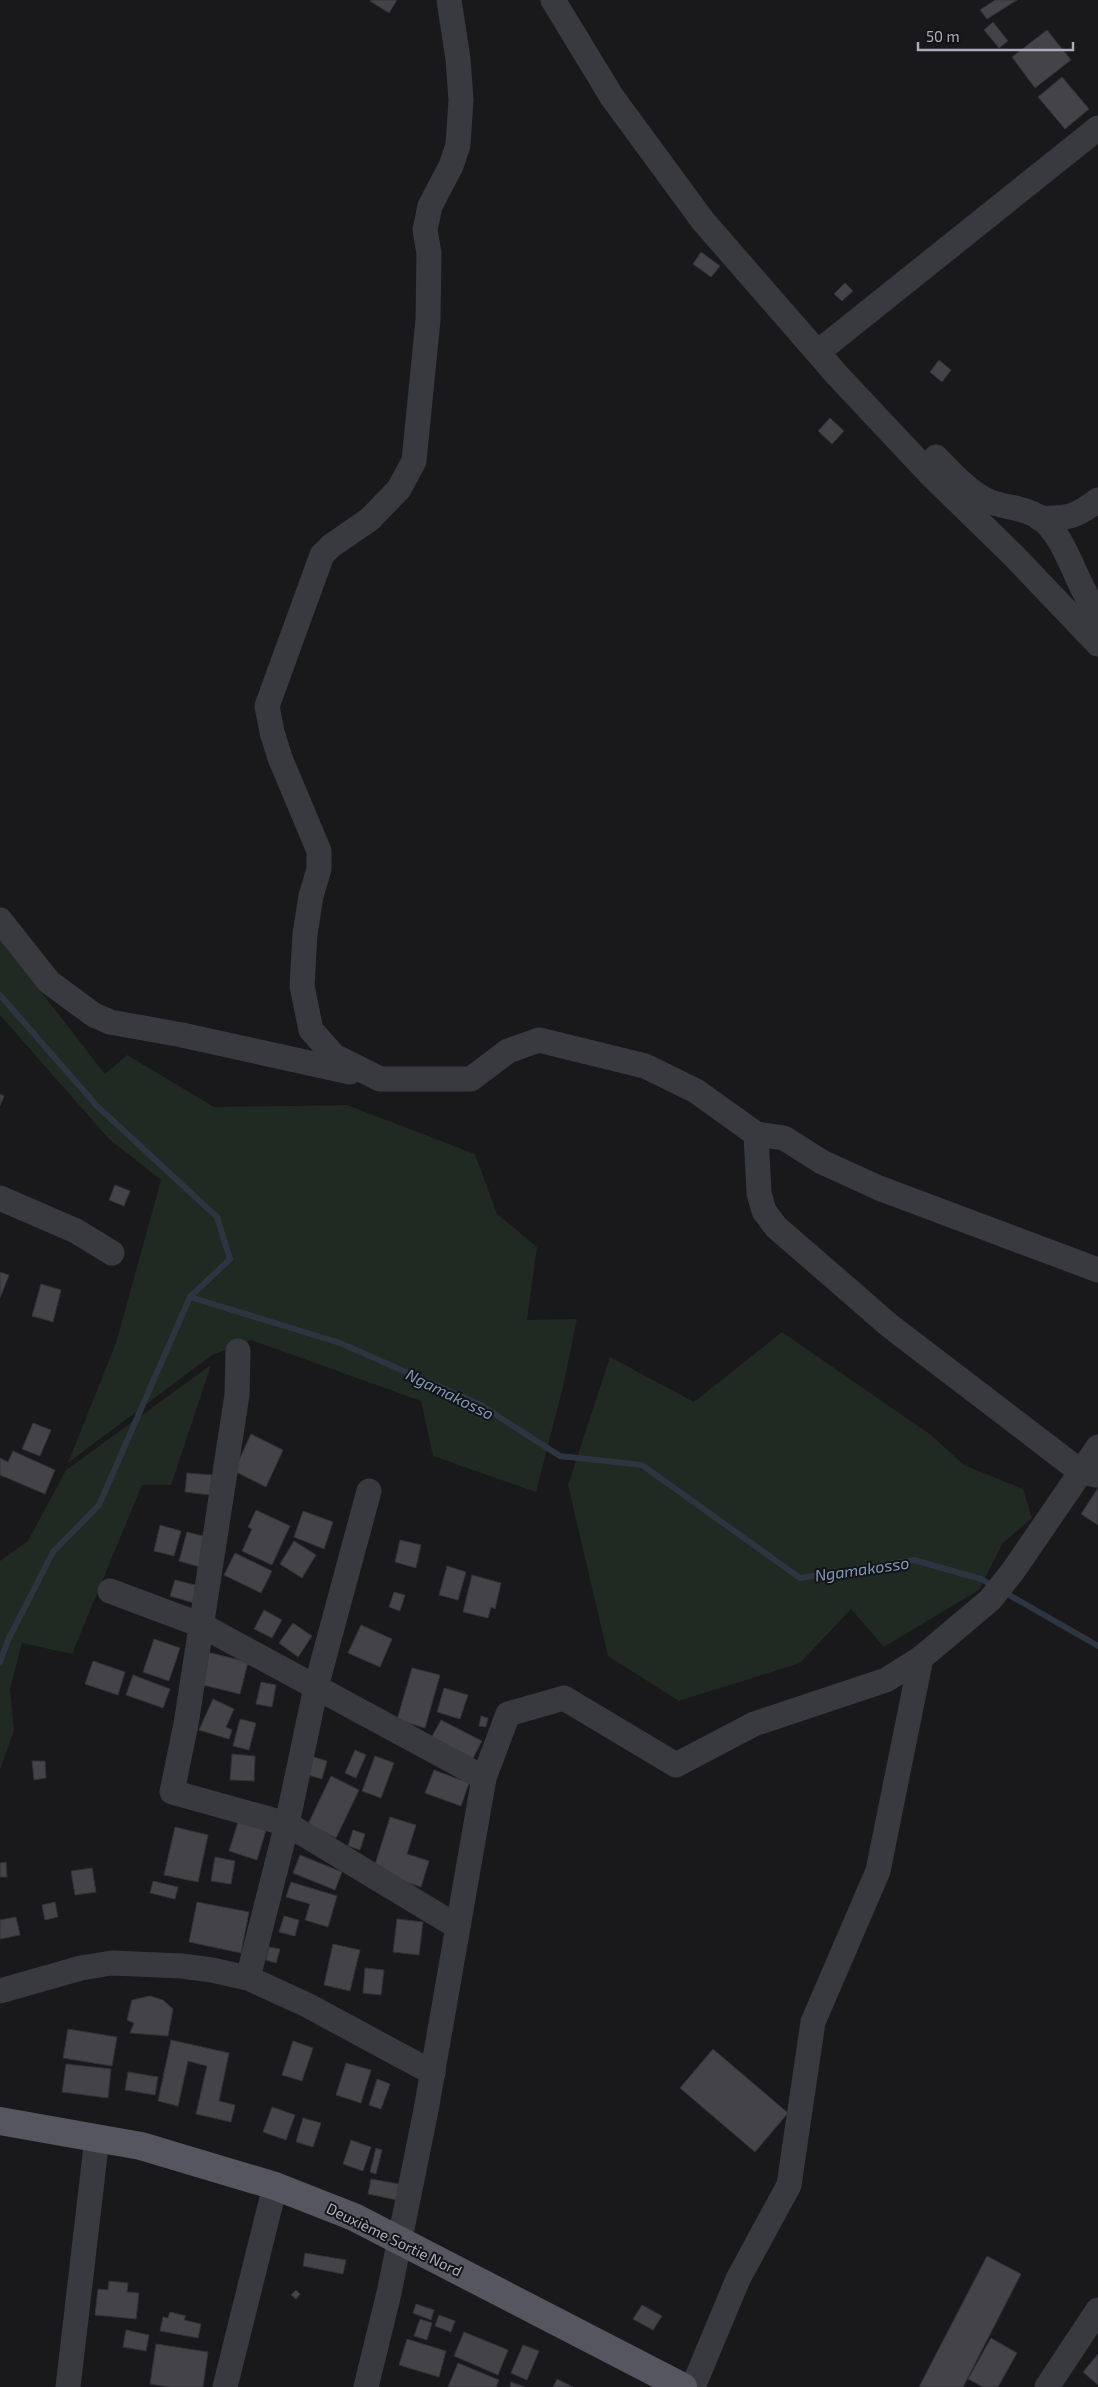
<svg xmlns="http://www.w3.org/2000/svg" width="1098" height="2387" font-family="'Exo 2',sans-serif">
	<style>
		.green { fill: #202922 }
		.lines { fill: none; stroke-linecap: round; stroke-linejoin: round }
		.stream { stroke: #2d3640; stroke-width: 6 }
		.building { fill: #434348; stroke: #333237 }
		.minor { stroke: #393a40; stroke-width: 25 }
		.primary { stroke: #55565f; stroke-width: 28 }
		.labels { text-anchor: middle; stroke-width: 4; stroke-linejoin: round; paint-order: stroke }
		.street-label { font-size: 15px; fill: #aaaebc; stroke: #141316 }
		.water-label { font-size: 16px; font-style: italic; fill: #7e99b9; stroke: #141316 }
	</style>
	<rect width="100%" height="100%" fill="#19181b"/>
	<g class="green">
		<polygon points="0,939 105,1074 127,1055 214,1107 347,1105 475,1154 497,1214 537,1247 527,1320 577,1319 563,1387 536,1492 433,1456 421,1401 251,1340 212,1355 68,1463 116,1343 161,1180 109,1139 0,1015"/>
		<polygon points="782,1332 931,1435 964,1465 1023,1489 1032,1518 1003,1543 979,1590 884,1647 851,1609 800,1663 679,1701 608,1656 568,1485 610,1357 694,1402"/>
		<polygon points="211,1365 171,1485 142,1485 72,1654 22,1643 10,1689 14,1730 0,1770 0,1561 28,1541 66,1470"/>
	</g>
	<g class="lines">
		<g class="stream">
			<polyline points="0,995 97,1106 217,1217 230,1259 190,1297"/>
			<polyline points="1004,1592 1098,1646"/>
			<polyline points="0,1662 8,1640 53,1552 99,1505 190,1297 340,1343 479,1404 560,1456 642,1465 800,1578 914,1560 981,1579 995,1587"/>
		</g>
	</g>
	<g class="building">
		<polygon points="371,0 397,0 389,13 370,1"/>
		<polygon points="995,0 1017,0 987,19 980,10"/>
		<polygon points="993,22 1008,41 999,48 984,30"/>
		<polygon points="1047,30 1071,60 1035,88 1012,57"/>
		<polygon points="1062,77 1089,109 1065,129 1038,97"/>
		<polygon points="701,252 720,266 711,277 693,264"/>
		<polygon points="845,283 853,291 842,301 834,294"/>
		<polygon points="939,360 951,370 942,382 930,372"/>
		<polygon points="830,418 844,431 832,444 818,431"/>
		<polygon points="0,1094 4,1096 0,1106"/>
		<polygon points="115,1185 130,1191 124,1206 109,1200"/>
		<polygon points="0,1272 9,1275 0,1298"/>
		<polygon points="41,1284 61,1290 53,1322 32,1316"/>
		<polygon points="33,1423 51,1430 40,1456 22,1449"/>
		<polygon points="251,1434 283,1450 266,1487 234,1471"/>
		<polygon points="13,1451 55,1470 45,1494 0,1475 0,1458 8,1462"/>
		<polygon points="187,1473 212,1475 210,1495 185,1492"/>
		<polygon points="1098,1488 1098,1525 1081,1514"/>
		<polygon points="256,1510 290,1526 272,1565 242,1551 252,1529 248,1527"/>
		<polygon points="303,1511 333,1522 324,1549 294,1537"/>
		<polygon points="160,1525 181,1531 174,1556 154,1551"/>
		<polygon points="187,1532 207,1537 200,1567 179,1561"/>
		<polygon points="400,1540 421,1545 416,1568 395,1562"/>
		<polygon points="294,1541 316,1555 302,1578 280,1564"/>
		<polygon points="235,1553 272,1571 261,1593 224,1575"/>
		<polygon points="447,1566 466,1572 458,1600 439,1595"/>
		<polygon points="472,1575 501,1583 495,1609 491,1607 488,1618 463,1612"/>
		<polygon points="175,1580 199,1586 194,1603 170,1596"/>
		<polygon points="394,1592 405,1595 400,1611 389,1607"/>
		<polygon points="264,1610 282,1620 272,1638 254,1629"/>
		<polygon points="293,1623 312,1636 298,1657 279,1643"/>
		<polygon points="361,1625 392,1639 380,1667 348,1653"/>
		<polygon points="154,1639 180,1648 169,1681 143,1672"/>
		<polygon points="207,1652 248,1662 240,1694 199,1684"/>
		<polygon points="93,1661 125,1672 118,1695 85,1684"/>
		<polygon points="412,1668 440,1675 425,1728 397,1720"/>
		<polygon points="133,1675 170,1689 163,1708 126,1695"/>
		<polygon points="261,1682 276,1685 272,1707 256,1704"/>
		<polygon points="444,1688 468,1695 460,1719 437,1712"/>
		<polygon points="213,1699 234,1709 226,1727 232,1730 229,1739 199,1730"/>
		<polygon points="481,1716 488,1718 486,1727 479,1726"/>
		<polygon points="240,1719 256,1723 249,1750 233,1746"/>
		<polygon points="441,1720 482,1741 471,1762 430,1740"/>
		<polygon points="355,1750 366,1755 356,1778 345,1773"/>
		<polygon points="232,1754 255,1756 254,1781 230,1780"/>
		<polygon points="310,1756 327,1761 322,1779 305,1774"/>
		<polygon points="375,1756 394,1763 381,1798 362,1791"/>
		<polygon points="32,1761 45,1761 46,1778 34,1780"/>
		<polygon points="434,1770 469,1783 461,1806 425,1793"/>
		<polygon points="331,1776 359,1790 336,1838 308,1824"/>
		<polygon points="390,1817 416,1825 407,1854 429,1861 421,1887 373,1871"/>
		<polygon points="238,1822 266,1830 257,1860 229,1851"/>
		<polygon points="175,1827 208,1835 198,1882 164,1875"/>
		<polygon points="353,1830 365,1834 360,1850 348,1846"/>
		<polygon points="300,1855 342,1872 335,1890 293,1873"/>
		<polygon points="215,1857 235,1861 231,1884 211,1881"/>
		<polygon points="6,1862 7,1877 0,1877 0,1863"/>
		<polygon points="92,1868 96,1892 75,1895 71,1871"/>
		<polygon points="153,1881 178,1887 175,1899 150,1893"/>
		<polygon points="291,1882 337,1896 328,1927 305,1920 310,1904 286,1897"/>
		<polygon points="55,1902 58,1917 45,1920 42,1905"/>
		<polygon points="197,1902 249,1912 241,1953 189,1942"/>
		<polygon points="284,1916 299,1920 295,1936 279,1932"/>
		<polygon points="16,1917 20,1935 0,1939 0,1920"/>
		<polygon points="397,1919 423,1922 419,1955 393,1952"/>
		<polygon points="333,1944 360,1950 350,1991 324,1985"/>
		<polygon points="269,1947 280,1949 276,1963 266,1960"/>
		<polygon points="365,1968 384,1970 381,1995 363,1993"/>
		<polygon points="150,1996 163,2000 173,2009 168,2036 130,2033 134,2023 127,2020 132,2000"/>
		<polygon points="68,2029 117,2037 112,2066 63,2058"/>
		<polygon points="171,2040 229,2053 219,2101 235,2105 231,2122 196,2114 207,2066 188,2061 178,2106 158,2101"/>
		<polygon points="293,2041 313,2048 302,2081 282,2075"/>
		<polygon points="713,2049 788,2113 755,2152 680,2088"/>
		<polygon points="346,2063 371,2070 361,2103 336,2095"/>
		<polygon points="66,2064 111,2069 108,2098 62,2092"/>
		<polygon points="128,2072 158,2077 155,2095 125,2090"/>
		<polygon points="377,2079 390,2084 381,2109 369,2105"/>
		<polygon points="272,2107 295,2115 286,2140 263,2132"/>
		<polygon points="303,2118 321,2123 313,2147 296,2142"/>
		<polygon points="351,2140 371,2147 363,2171 343,2164"/>
		<polygon points="376,2148 382,2150 376,2174 370,2172"/>
		<polygon points="371,2179 404,2185 402,2201 368,2194"/>
		<polygon points="305,2253 346,2260 343,2274 303,2266"/>
		<polygon points="987,2256 1021,2274 963,2387 919,2387"/>
		<polygon points="109,2281 128,2283 127,2292 139,2293 136,2319 95,2315 98,2289 108,2290"/>
		<polygon points="296,2290 300,2294 296,2299 291,2295"/>
		<polygon points="416,2304 434,2310 431,2320 413,2313"/>
		<polygon points="642,2305 662,2316 653,2330 633,2319"/>
		<polygon points="170,2312 186,2316 184,2320 201,2324 198,2338 160,2331 163,2317 168,2318"/>
		<polygon points="439,2315 455,2321 451,2332 435,2326"/>
		<polygon points="420,2319 432,2323 427,2340 414,2336"/>
		<polygon points="126,2330 149,2335 146,2351 123,2347"/>
		<polygon points="464,2332 508,2350 498,2375 454,2356"/>
		<polygon points="991,2338 1017,2353 998,2387 983,2387 968,2379"/>
		<polygon points="407,2339 446,2351 439,2377 399,2365"/>
		<polygon points="156,2344 208,2352 203,2387 169,2387 150,2384"/>
		<polygon points="523,2345 539,2351 527,2380 511,2373"/>
		<polygon points="1098,2354 1098,2385 1083,2372"/>
		<polygon points="458,2363 499,2380 496,2387 448,2387"/>
		<polygon points="557,2379 573,2387 553,2387"/>
		<polygon points="511,2382 525,2387 510,2387"/>
	</g>
	<g class="lines">
		<g class="minor">
			<polyline points="449,0 458,59 461,100 458,145 451,166 430,206 425,230 429,253 428,320 414,461 399,489 370,519 331,546 322,555 267,706 272,732 280,758 319,851 319,869 311,896 305,934 302,986 311,1030 334,1056 380,1079 471,1079 508,1051 539,1040 645,1066 696,1091 756,1134 784,1138 822,1162 879,1188 1098,1270"/>
			<polyline points="553,0 612,97 703,221 838,376 930,474 1013,555 1098,644"/>
			<polyline points="818,352 1098,128"/>
			<path d="M936,457C951,472 968,492 988,501C1005,508 1024,507 1039,517C1067,536 1076,587 1098,614"/>
			<path d="M1039,518C1067,519 1076,517 1098,500"/>
			<polyline points="0,920 49,982 94,1015 110,1022 182,1035 350,1072"/>
			<polyline points="756,1134 759,1193 764,1211 776,1227 890,1326 1081,1472 1096,1475"/>
			<polyline points="0,1198 76,1231 112,1253"/>
			<polyline points="238,1351 237,1395 186,1724 172,1792 287,1824 458,1927"/>
			<polyline points="110,1591 201,1625 484,1778"/>
			<polyline points="248,1978 287,1824 316,1687 369,1491"/>
			<polyline points="0,1991 81,1968 112,1963 182,1966 212,1970 248,1978 307,2005 433,2073"/>
			<polyline points="68,2387 97,2138"/>
			<polyline points="225,2387 275,2186"/>
			<polyline points="366,2387 389,2293 426,2110 484,1778 508,1714 564,1698 676,1765 754,1724 886,1680 921,1658 990,1600 1013,1571 1098,1447"/>
			<polyline points="693,2387 738,2279 789,2185 813,2022 878,1871 921,1658"/>
			<polyline points="1047,2387 1098,2310"/>
		</g>
		<polyline class="primary" points="0,2121 141,2146 275,2186 354,2217 683,2387"/>
	</g>
	<g class="labels">
		<g class="street-label">
			<text transform="translate(394 2240) rotate(26)" y="5">Deuxième Sortie Nord</text>
		</g>
		<g class="water-label">
			<text transform="translate(450 1394) rotate(26)" y="6">Ngamakosso</text>
			<text transform="translate(862 1569) rotate(-8)" y="6">Ngamakosso</text>
		</g>
	</g>
	<path d="M918 42v8h155v-8" fill="none" stroke="#aaaebc" stroke-width="2.5"/>
	<text x="926" y="42" font-size="15" fill="#aaaebc" stroke="#141316" stroke-width="4" paint-order="stroke">50 m</text>
</svg>
